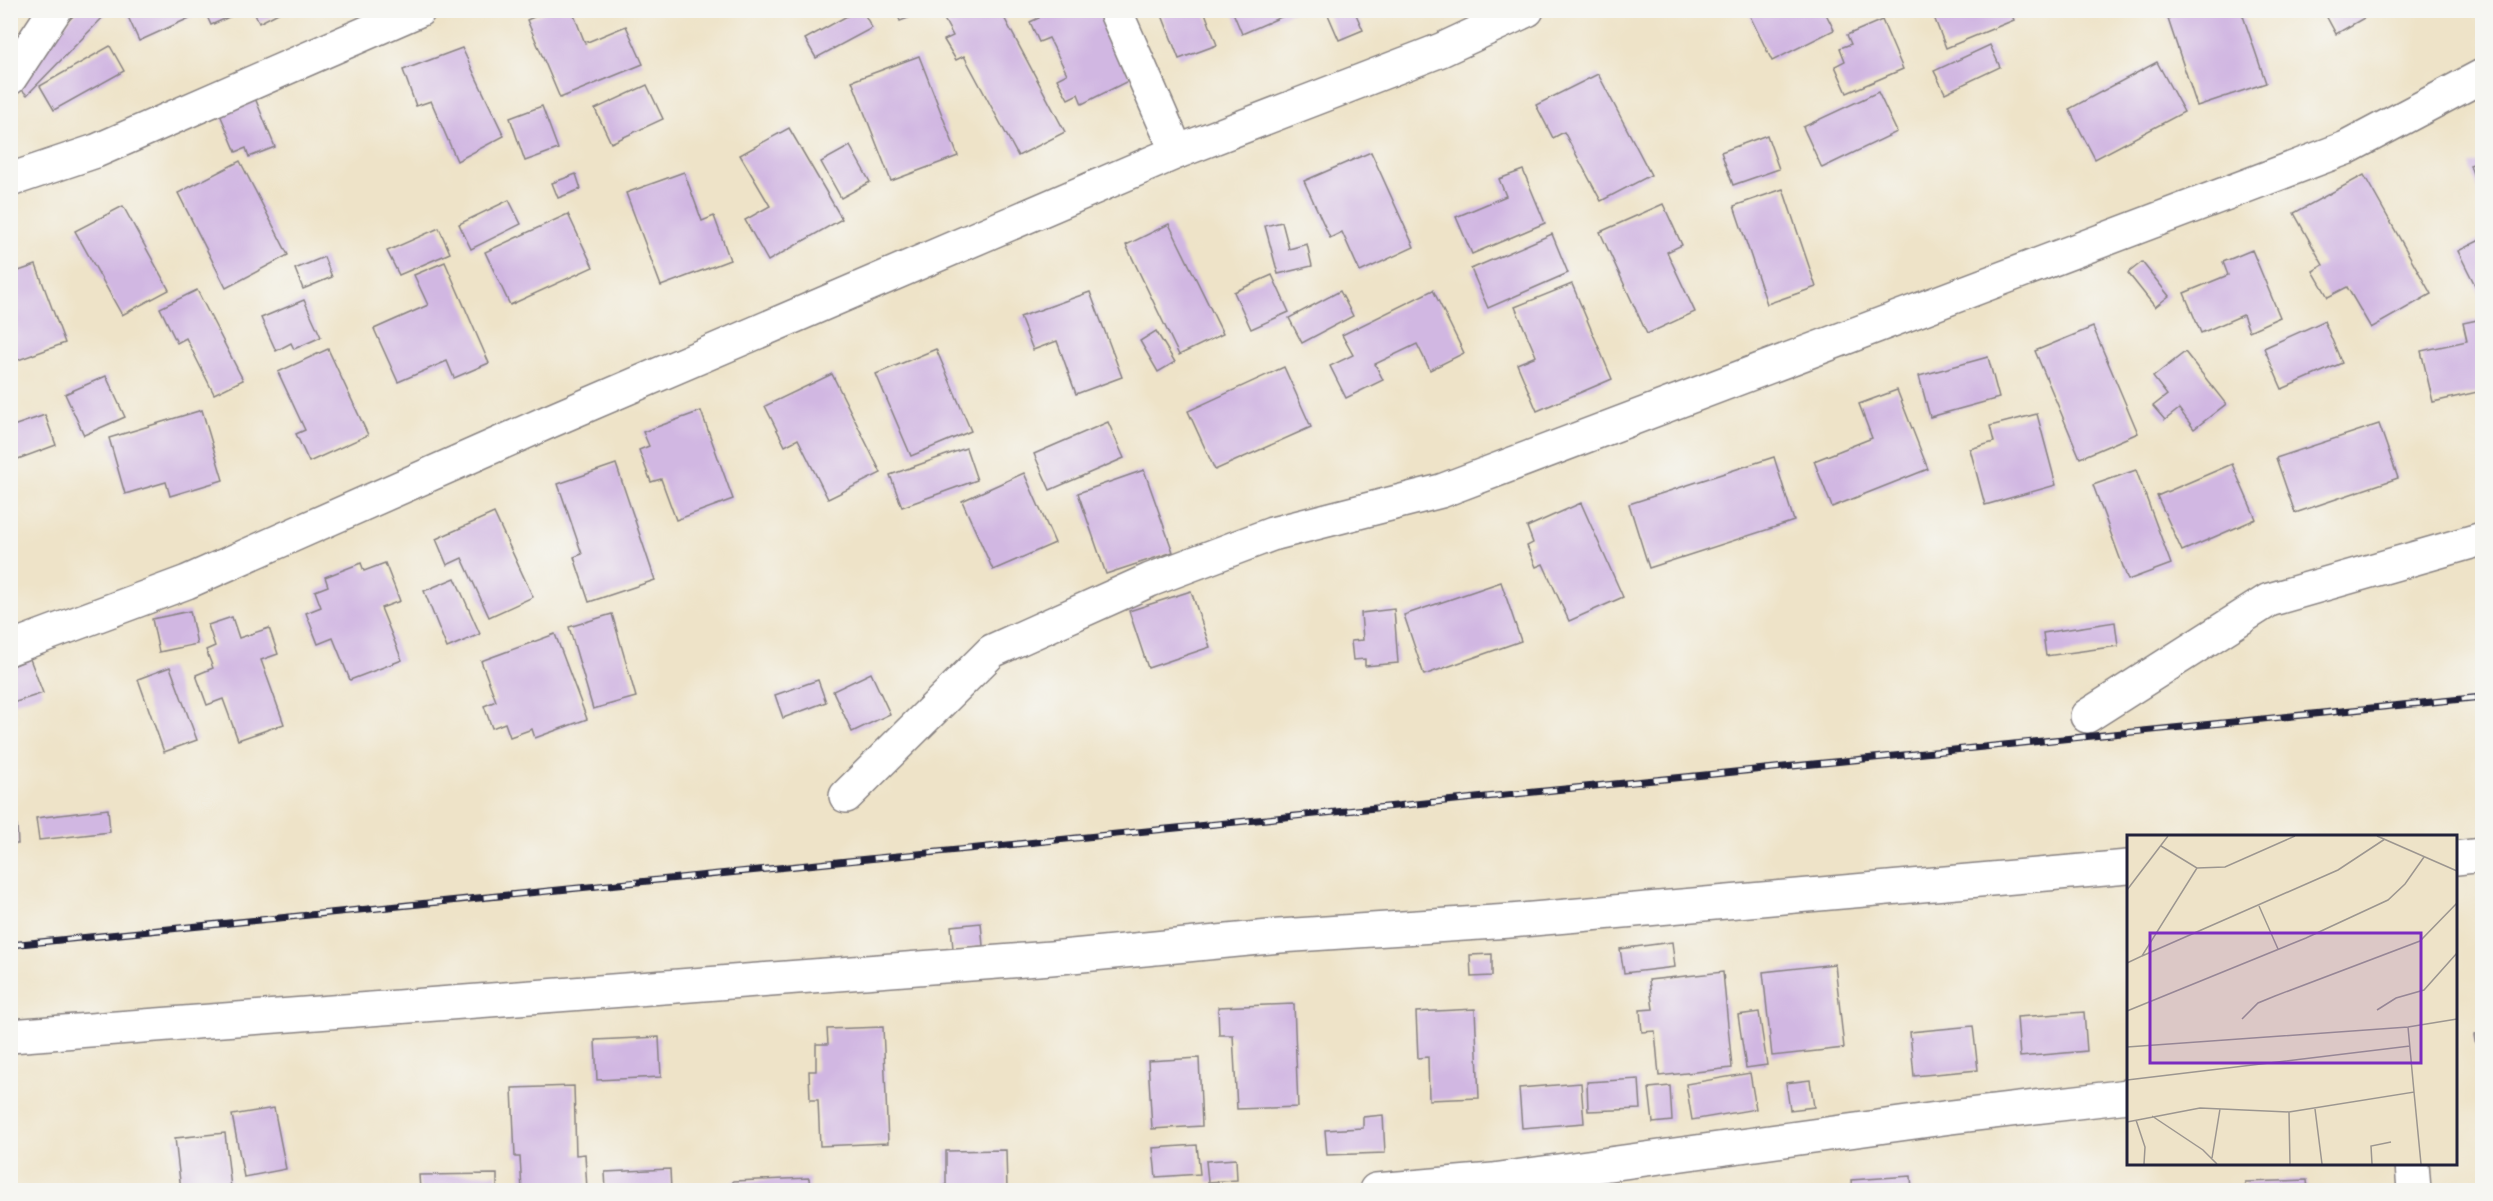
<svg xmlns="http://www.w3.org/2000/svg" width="2493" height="1201" font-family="Cardo,serif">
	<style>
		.building { fill: #d1b7e2 }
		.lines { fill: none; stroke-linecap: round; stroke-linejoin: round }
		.street-casing { stroke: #888282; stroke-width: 36 }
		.street { stroke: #fff; stroke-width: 33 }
		.rail-casing { stroke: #22223b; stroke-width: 7 }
		.rail { stroke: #f6f6f2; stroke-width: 4.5; stroke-dasharray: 14; stroke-linecap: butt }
		.inset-road { fill: none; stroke: #9c9690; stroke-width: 1.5 }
		.view { fill: #7b2cbf; fill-opacity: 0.15; stroke: #7b2cbf; stroke-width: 3 }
		.inset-edge { fill: none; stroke: #22223b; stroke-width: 3 }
	</style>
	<rect width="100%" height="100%" fill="#f6f6f2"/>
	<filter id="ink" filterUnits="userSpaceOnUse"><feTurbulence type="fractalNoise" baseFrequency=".0167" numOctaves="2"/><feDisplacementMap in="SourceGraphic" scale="12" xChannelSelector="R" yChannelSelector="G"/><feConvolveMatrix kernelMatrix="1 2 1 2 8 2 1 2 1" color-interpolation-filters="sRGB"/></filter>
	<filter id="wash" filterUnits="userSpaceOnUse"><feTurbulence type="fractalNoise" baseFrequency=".008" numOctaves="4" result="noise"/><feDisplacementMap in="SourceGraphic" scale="24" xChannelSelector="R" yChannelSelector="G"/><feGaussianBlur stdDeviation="1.35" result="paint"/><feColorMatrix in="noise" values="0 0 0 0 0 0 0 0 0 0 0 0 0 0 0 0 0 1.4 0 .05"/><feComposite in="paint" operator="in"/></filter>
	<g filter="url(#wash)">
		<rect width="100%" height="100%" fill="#eee3c8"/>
		<g id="blocks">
			<g class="building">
				<polygon points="79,10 110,10 27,95 11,79"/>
				<polygon points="125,10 207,10 139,41"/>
				<polygon points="214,10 237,10 238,13 211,25 206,14"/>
				<polygon points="253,10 284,10 259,23"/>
				<polygon points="550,10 572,10 585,43 626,26 643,64 560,98 527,20"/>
				<polygon points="858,10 862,10 872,28 816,58 805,39"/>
				<polygon points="896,10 927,10 927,11 900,21"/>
				<polygon points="960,10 1000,10 1065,132 1018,156 964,56 956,60 944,40 953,36 944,19"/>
				<polygon points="1035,10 1097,10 1132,79 1082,104 1078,94 1068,99 1057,79 1067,74 1049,38 1039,42 1030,22 1039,18"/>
				<polygon points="1160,10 1204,10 1217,45 1179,59"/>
				<polygon points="1232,10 1297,10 1242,34"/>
				<polygon points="1326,10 1354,10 1363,30 1339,40"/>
				<polygon points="1747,10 1824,10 1834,30 1772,61"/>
				<polygon points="1952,10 2010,10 2014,20 1946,48 1934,17"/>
				<polygon points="2165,10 2241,10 2266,83 2197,106"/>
				<polygon points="2323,10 2378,10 2336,34"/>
				<polygon points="1882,20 1903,69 1847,93 1835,66 1845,61 1840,48 1851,44 1847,35"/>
				<polygon points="1990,45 2000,67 1945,93 1934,71"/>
				<polygon points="110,46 124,71 54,110 40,86"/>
				<polygon points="462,48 504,136 457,161 431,101 416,106 403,70"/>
				<polygon points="919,56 958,156 891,181 852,81"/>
				<polygon points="2157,62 2184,112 2095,159 2069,109"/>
				<polygon points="1598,74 1651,175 1601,201 1564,132 1553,138 1536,105"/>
				<polygon points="647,85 663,119 611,143 595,109"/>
				<polygon points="1878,92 1897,132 1822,168 1803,127"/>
				<polygon points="255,98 275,147 249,157 246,148 236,152 219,112"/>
				<polygon points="542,106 558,149 525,161 510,118"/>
				<polygon points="789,128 842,219 768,261 745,220 770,206 740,155"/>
				<polygon points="1767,135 1779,169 1733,185 1721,152"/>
				<polygon points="850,146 870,182 841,198 821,162"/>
				<polygon points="1371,152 1414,247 1360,272 1342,232 1330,238 1304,181"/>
				<polygon points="240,161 288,255 226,288 178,193"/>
				<polygon points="2482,161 2482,200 2470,165"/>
				<polygon points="1523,170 1545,223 1472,254 1456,217 1506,196 1499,179"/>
				<polygon points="684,172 702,221 714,216 730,260 661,286 626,193"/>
				<polygon points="576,174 581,189 558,198 552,183"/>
				<polygon points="2364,175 2431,294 2371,328 2347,287 2328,297 2313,271 2323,265 2294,213"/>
				<polygon points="1783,189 1816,287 1767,304 1734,206"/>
				<polygon points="509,200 521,224 471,249 459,224"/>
				<polygon points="1663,204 1682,245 1667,252 1695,312 1647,334 1600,232"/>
				<polygon points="123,206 169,290 122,315 75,231"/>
				<polygon points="568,214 593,267 510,305 485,252"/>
				<polygon points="1282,222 1289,249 1307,244 1312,266 1278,274 1265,226"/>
				<polygon points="1169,224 1223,334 1179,355 1126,245"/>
				<polygon points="439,228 450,253 399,275 387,251"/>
				<polygon points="1552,234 1568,273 1488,308 1471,269"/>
				<polygon points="2482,239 2482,299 2458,251"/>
				<polygon points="2252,250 2280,317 2249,331 2243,315 2201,333 2184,293 2228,275 2223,262"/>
				<polygon points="324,257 332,277 303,289 295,269"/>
				<polygon points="445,262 489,363 454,378 447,361 398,382 374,329 428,305 414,275"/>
				<polygon points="2142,262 2169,296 2155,307 2128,273"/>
				<polygon points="36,265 65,343 10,363 10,274"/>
				<polygon points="1272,275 1289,312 1251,329 1234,292"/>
				<polygon points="1572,284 1612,379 1537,411 1517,364 1536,356 1515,307"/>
				<polygon points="197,290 243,380 214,394 186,338 177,343 160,308"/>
				<polygon points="1433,290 1464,353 1430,370 1417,344 1375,364 1383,380 1346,398 1330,366 1353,355 1342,335"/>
				<polygon points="1340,291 1353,316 1302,343 1289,318"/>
				<polygon points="1090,292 1122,377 1076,394 1057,341 1033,350 1020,317"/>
				<polygon points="304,300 321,337 294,349 291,343 276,351 261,318"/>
				<polygon points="2482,319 2482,391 2433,402 2421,351 2467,341 2463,323"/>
				<polygon points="2324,321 2342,363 2282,389 2264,348"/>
				<polygon points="2093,327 2138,433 2080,458 2035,351"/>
				<polygon points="1156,331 1175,362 1158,372 1140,341"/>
				<polygon points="328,349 368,435 309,462 296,434 305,430 278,372"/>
				<polygon points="936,349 971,431 911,456 876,374"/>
				<polygon points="2185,352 2226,404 2194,429 2179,409 2165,420 2153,406 2167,395 2153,377"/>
				<polygon points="1988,357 1999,398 1930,417 1919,376"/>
				<polygon points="1284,367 1311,427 1215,470 1188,411"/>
				<polygon points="832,374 881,473 828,499 798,439 785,446 765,406"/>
				<polygon points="106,376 125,417 84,435 65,394"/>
				<polygon points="1897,390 1928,469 1832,507 1814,461 1872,438 1859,404"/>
				<polygon points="202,410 223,480 170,496 166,482 125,494 109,438"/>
				<polygon points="701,411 733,499 676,520 661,479 651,482 639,450 649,446 643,432"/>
				<polygon points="2037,414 2056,485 1985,505 1970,449 1994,442 1990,426"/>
				<polygon points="45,415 56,445 10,462 10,427"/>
				<polygon points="1108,422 1124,458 1050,490 1034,454"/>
				<polygon points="2379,424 2398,478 2295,513 2276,458"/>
				<polygon points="966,448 977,480 902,507 890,475"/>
				<polygon points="1774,457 1794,521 1649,568 1629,504"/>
				<polygon points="616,464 655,580 589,602 574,557 582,554 558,484"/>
				<polygon points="2232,464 2256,519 2182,551 2157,496"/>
				<polygon points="1144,470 1173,552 1106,574 1078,493"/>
				<polygon points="2136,470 2171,564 2128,580 2093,485"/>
				<polygon points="1024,473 1055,543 993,570 962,501"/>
				<polygon points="1581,503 1623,597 1569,621 1543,564 1536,567 1527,546 1533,543 1527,527"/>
				<polygon points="494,513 533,597 489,617 462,558 447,565 436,539"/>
				<polygon points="361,563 364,571 385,563 400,601 381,608 402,660 350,680 333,638 318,644 306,613 321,607 315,591 328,586 325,577"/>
				<polygon points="455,578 480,634 447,648 424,591"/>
				<polygon points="1501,582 1521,641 1424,675 1404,615"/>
				<polygon points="1191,591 1210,647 1148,668 1129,611"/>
				<polygon points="1394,609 1398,663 1365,666 1365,659 1353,660 1351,641 1363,640 1361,613"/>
				<polygon points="190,611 197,644 159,652 152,619"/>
				<polygon points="612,614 636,697 593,709 569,627"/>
				<polygon points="232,617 239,638 269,628 278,654 261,660 284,724 238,740 223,699 207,705 196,675 213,668 206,650 215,646 208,625"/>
				<polygon points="2115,622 2118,646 2046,656 2043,633"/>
				<polygon points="555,634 587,719 535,738 532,729 510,737 505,723 492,728 484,706 496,701 481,661"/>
				<polygon points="30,659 43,693 10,704 10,667"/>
				<polygon points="170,667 197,740 164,752 138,679"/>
				<polygon points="871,673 890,714 852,732 833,691"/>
				<polygon points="818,680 826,702 783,718 775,695"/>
				<polygon points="108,809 110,832 39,840 36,818"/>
				<polygon points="10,826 17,826 18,844 10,844"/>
				<polygon points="981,923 983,946 953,949 951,926"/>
				<polygon points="1672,942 1675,967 1624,973 1620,949"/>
				<polygon points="1492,954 1492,976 1471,977 1470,955"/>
				<polygon points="1835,964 1844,1048 1772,1056 1763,972"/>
				<polygon points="1723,972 1732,1068 1659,1076 1655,1031 1642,1032 1640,1010 1653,1009 1649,980"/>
				<polygon points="1294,1004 1298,1107 1237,1109 1233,1035 1219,1035 1218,1007"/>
				<polygon points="1475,1009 1479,1098 1429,1100 1428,1057 1418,1058 1416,1012"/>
				<polygon points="1759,1012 1767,1065 1746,1068 1738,1015"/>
				<polygon points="2084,1012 2087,1051 2020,1057 2017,1017"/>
				<polygon points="1973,1026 1978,1070 1914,1076 1910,1032"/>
				<polygon points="883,1027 888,1143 820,1146 818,1100 810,1100 809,1071 816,1071 816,1044 828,1044 827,1029"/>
				<polygon points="2482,1033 2482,1075 2481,1075 2474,1035"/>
				<polygon points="659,1037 661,1077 597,1080 595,1040"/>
				<polygon points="1199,1058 1202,1126 1152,1129 1148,1061"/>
				<polygon points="1750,1073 1756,1109 1692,1120 1686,1084"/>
				<polygon points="1639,1079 1641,1109 1588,1111 1587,1082"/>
				<polygon points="1810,1080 1814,1107 1790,1110 1786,1083"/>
				<polygon points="1581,1083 1584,1123 1522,1128 1519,1088"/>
				<polygon points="574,1086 576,1155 585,1154 587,1190 522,1190 520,1157 515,1157 512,1088"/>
				<polygon points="1670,1086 1672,1121 1653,1123 1649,1088"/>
				<polygon points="274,1108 286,1169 244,1177 232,1115"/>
				<polygon points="1383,1115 1385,1153 1327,1155 1325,1130 1363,1128 1363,1117"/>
				<polygon points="225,1133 231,1188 181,1190 175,1138"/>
				<polygon points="1197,1145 1200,1174 1156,1177 1153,1148"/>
				<polygon points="1006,1150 1007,1190 946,1190 946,1151"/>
				<polygon points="1236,1159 1237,1180 1208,1182 1206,1161"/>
				<polygon points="670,1169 671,1190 606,1190 605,1172"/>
				<polygon points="497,1174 497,1190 420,1190 419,1175"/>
				<polygon points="1911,1176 1912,1190 1852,1190 1851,1180"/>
				<polygon points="809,1178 810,1190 733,1190 733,1181"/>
				<polygon points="2307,1180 2308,1190 2245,1190 2245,1182"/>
			</g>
		</g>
	</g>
	<g filter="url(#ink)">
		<use href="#blocks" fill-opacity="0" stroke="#888282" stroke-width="1.5"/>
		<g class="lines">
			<g class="street-casing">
				<g id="street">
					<polyline points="1115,10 1177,152"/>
					<polyline points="10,78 55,10"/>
					<polyline points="10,180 96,151 419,10"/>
					<polyline points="10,648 187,582 548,422 1177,152 1441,50 1527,10"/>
					<polyline points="2087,716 2269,600 2482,539"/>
					<polyline points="846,796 992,651 1150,580 1272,534 1441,491 2346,148 2482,76"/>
					<polyline points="2456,858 2482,855"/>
					<polyline points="10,1036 1051,958 1280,936 1510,921 2128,867"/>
					<polyline points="2412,1164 2414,1190"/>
					<polyline points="1376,1190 1493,1180 1951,1117 2128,1096"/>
				</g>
			</g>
			<use href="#street" class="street"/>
			<g class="rail-casing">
				<polyline id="rail" points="10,945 2482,697"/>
			</g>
			<use href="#rail" class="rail"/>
		</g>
	</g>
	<g transform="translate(2127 835)">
		<rect width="330" height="330" fill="#eee3c8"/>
		<path class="inset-road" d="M250,1L330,36M70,33L98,32L168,1M0,55L41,1M132,71L151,114M15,121L211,35L258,4M0,128L15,121L70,33L34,11M250,175L269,163L297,155L330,118M0,176L179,103L261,65L278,49L297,22M115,184L131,168L148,161L293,106L330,68M281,192L287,257M0,212L281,192L330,184M0,245L283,211M188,274L195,329M162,277L163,329M25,281L76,315L90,329M9,285L18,312L17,329M0,287L73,273L162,277L287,257L294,329M85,323L93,274M245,329L244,311L264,307"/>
		<path class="view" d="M23,98H294V228H23Z"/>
		<rect width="330" height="330" class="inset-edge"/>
	</g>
	<rect width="2493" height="1201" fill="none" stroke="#f6f6f2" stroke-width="36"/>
</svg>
